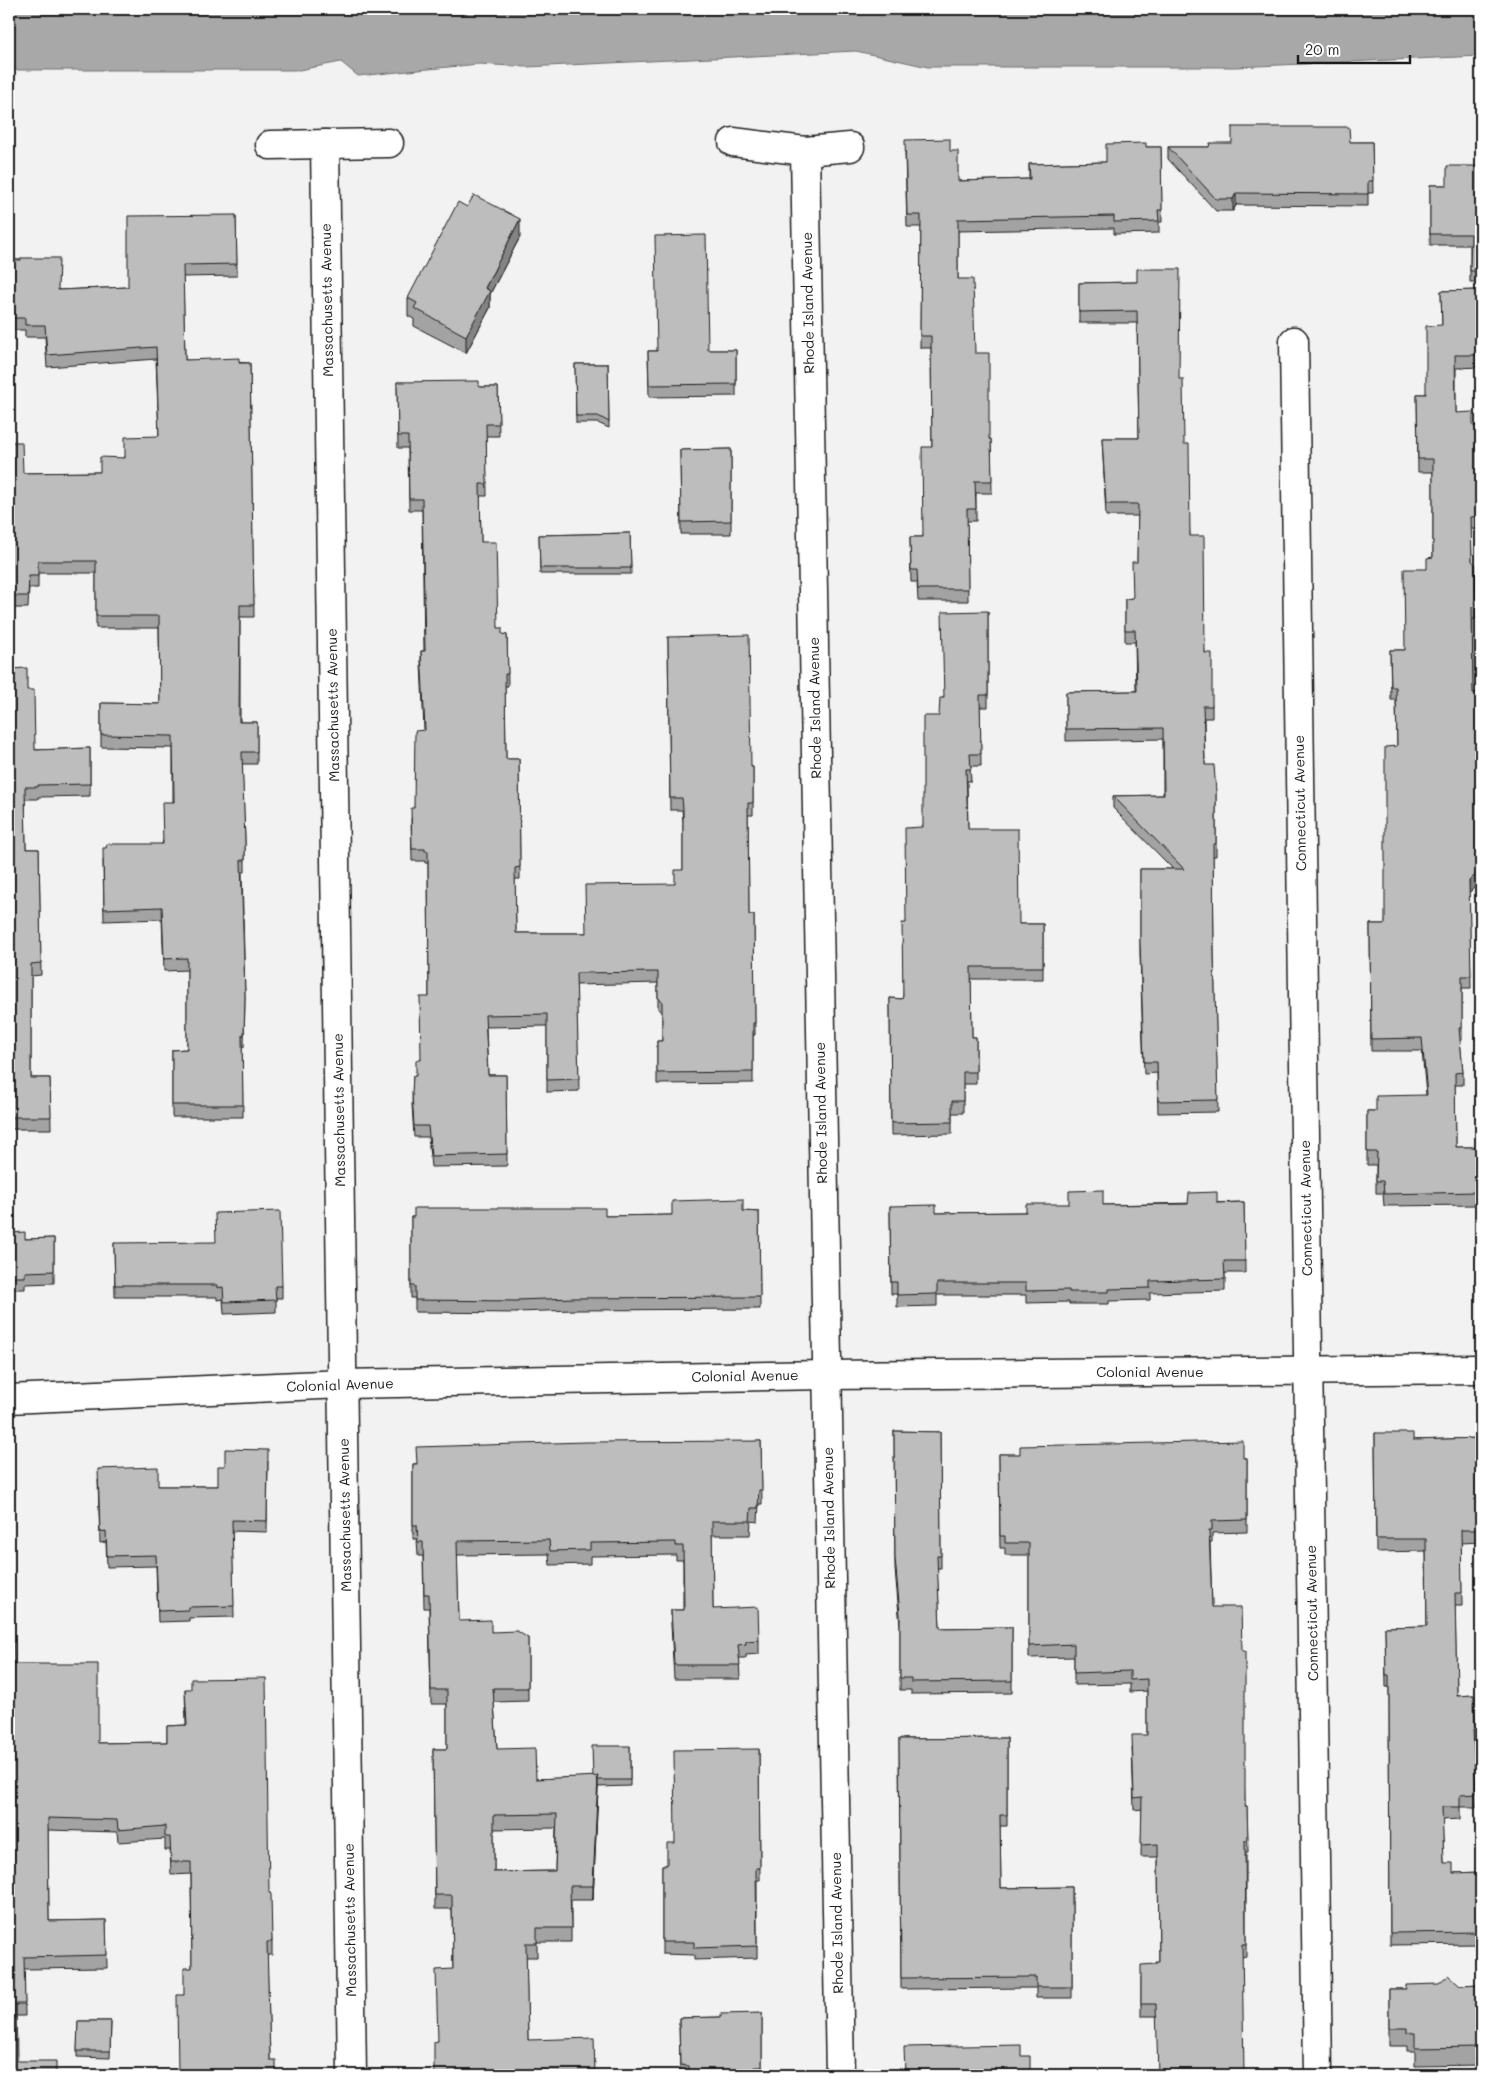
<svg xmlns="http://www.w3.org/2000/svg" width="1490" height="2084" font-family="Mali,sans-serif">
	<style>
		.water { fill: #a8a8a8; stroke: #707070 }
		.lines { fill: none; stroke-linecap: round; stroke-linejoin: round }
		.minor-casing { stroke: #1c1c1c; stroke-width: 31 }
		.minor { stroke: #fff; stroke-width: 28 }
		.wall { fill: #a3a3a3; stroke: #1c1c1c; fill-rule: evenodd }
		.shaded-wall { fill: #848484; stroke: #1c1c1c }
		.building { fill: #bdbdbd; stroke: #1c1c1c; fill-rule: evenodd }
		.labels { text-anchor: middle; stroke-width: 4.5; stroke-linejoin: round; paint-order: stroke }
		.street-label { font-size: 14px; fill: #1c1c1c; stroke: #fff }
	</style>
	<rect width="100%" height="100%" fill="#f2f2f2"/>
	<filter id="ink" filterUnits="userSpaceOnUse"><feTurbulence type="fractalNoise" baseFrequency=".02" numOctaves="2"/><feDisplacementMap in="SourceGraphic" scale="10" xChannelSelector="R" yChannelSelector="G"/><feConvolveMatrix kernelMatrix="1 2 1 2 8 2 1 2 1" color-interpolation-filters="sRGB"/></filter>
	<g filter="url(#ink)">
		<polygon class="water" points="9,9 1481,9 1481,56 1235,67 928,67 856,51 527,67 479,64 358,76 341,62 299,70 9,70"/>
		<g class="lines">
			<g class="minor-casing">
				<g id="minor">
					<polyline points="733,142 805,151 850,147"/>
					<polyline points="325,144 352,2075"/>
					<polyline points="270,145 389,143"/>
					<polyline points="805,151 840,2075"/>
					<polyline points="1294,341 1318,2075"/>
					<polyline points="9,1399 343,1384 826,1375 1481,1369"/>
				</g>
			</g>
			<use href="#minor" class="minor"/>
		</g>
		<g class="wall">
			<polygon points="1372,142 1373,193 1368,193 1368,206 1236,205 1233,211 1216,211 1168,159 1168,147 1209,147 1232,143"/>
			<polygon points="1146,147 1161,147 1162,222 1159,222 1159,233 1114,234 1114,228 958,231 958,279 975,353 989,439 991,439 992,493 976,493 976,521 967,521 968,601 918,601 917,582 911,582 910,537 923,537 932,447 931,348 920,348 921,227 907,227 905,152 950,151 958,181 1029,179 1029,164 1106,162"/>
			<polygon points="1481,166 1481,282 1470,282 1470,245 1430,245 1430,185 1447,185"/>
			<polygon points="236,215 237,276 183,277 185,360 250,363 254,617 240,617 240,722 257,722 257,764 242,764 245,841 245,872 242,872 245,997 244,1047 242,1047 243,1117 172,1117 172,1050 187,1049 187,970 164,971 162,919 104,921 103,860 162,844 173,802 173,748 101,747 101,703 160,704 159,628 96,628 96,573 38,573 38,588 29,588 28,608 9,608 9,442 23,473 100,472 159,436 156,359 47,367 45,337 25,337 25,330 9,330 9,260 21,260 58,290 128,287"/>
			<polygon points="520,237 490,294 490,308 466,353 414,326 414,319 408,316 408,298"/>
			<polygon points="1137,282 1179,379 1190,536 1212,706 1212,718 1204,718 1205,765 1216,792 1216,856 1213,856 1214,955 1218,1112 1158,1113 1157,1073 1144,1074 1140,954 1140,869 1173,869 1113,808 1113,796 1163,795 1163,739 1066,741 1066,692 1136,691 1135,642 1125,642 1125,599 1133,598 1137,562 1138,516 1106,516 1102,438 1139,438 1137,323 1079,323 1079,283"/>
			<polygon points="1480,290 1480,367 1456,368 1456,413 1473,426 1481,426 1481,529 1471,529 1472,561 1475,564 1476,619 1473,619 1473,693 1481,693 1481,881 1469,893 1471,988 1462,988 1462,1040 1460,1040 1463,1072 1463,1085 1455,1085 1456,1147 1481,1147 1481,1297 1478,1297 1477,1205 1384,1206 1383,1193 1376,1193 1376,1165 1367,1165 1367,1111 1376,1111 1426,1095 1422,1051 1371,1051 1370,924 1385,924 1397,746 1396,700 1391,700 1390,650 1405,650 1427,569 1433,557 1433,472 1418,472 1417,394 1426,394 1442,325 1441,291"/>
			<polygon points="708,350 736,350 736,396 649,397 648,351"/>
			<polygon points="575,364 608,364 609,428 598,423 576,423"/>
			<polygon points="397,382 479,387 498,387 499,436 486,436 487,496 480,496 481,542 498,628 502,634 507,635 508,686 505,686 506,759 519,759 520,879 515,879 516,933 586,933 675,884 683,870 683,821 682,810 670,810 668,637 751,767 753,767 753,815 748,815 749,915 754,915 755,1035 753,1035 753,1083 657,1084 657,1041 662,1041 662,1013 658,1009 658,983 576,985 579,1091 547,1092 547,1026 486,1027 488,1075 506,1075 507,1166 431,1167 428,1137 414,1137 412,1104 413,1076 416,1076 421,1060 429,997 428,863 425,863 425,861 412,861 411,819 414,808 424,730 421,662 421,651 424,651 422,510 409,510 408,448 398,448"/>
			<polygon points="731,449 731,534 681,534 680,450"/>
			<polygon points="630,533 631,574 540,574 539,535"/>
			<polygon points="988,611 988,707 980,707 981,766 970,766 971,781 967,781 968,829 1019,924 1043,924 1043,979 971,979 972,1037 976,1037 976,1084 963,1084 963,1113 952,1113 952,1134 891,1135 890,998 902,999 903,996 906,923 923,827 943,698"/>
			<polygon points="9,669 27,690 35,750 90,748 90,796 38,797 38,799 25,799 26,849 39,849 41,975 31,976 31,1078 50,1078 51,1129 9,1129"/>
			<polygon points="1244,1202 1245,1273 1225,1273 1225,1291 1150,1293 1150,1300 1109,1301 1109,1304 1069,1304 1069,1302 1026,1303 1026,1295 937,1295 937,1306 897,1307 897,1294 891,1294 890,1206 936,1213 1026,1212 1103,1205"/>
			<polygon points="9,1204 12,1233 25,1239 54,1238 54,1283 25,1284 25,1289 9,1289"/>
			<polygon points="743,1211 759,1212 760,1309 573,1310 518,1312 518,1313 415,1312 415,1298 411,1298 411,1217 605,1216 672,1215"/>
			<polygon points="114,1243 282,1286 282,1298 276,1298 276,1312 224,1314 223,1299 217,1300 217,1297 115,1297"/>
			<polygon points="894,1431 940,1432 941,1568 937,1568 940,1628 1012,1627 1012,1693 911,1694 911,1690 900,1690 900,1626 895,1569"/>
			<polygon points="1375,1433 1413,1440 1481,1438 1481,1542 1461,1543 1462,1606 1455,1606 1457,1696 1474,1695 1475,1741 1473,1741 1476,1807 1460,1807 1460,1819 1442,1820 1444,1863 1453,1873 1481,1872 1481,1944 1390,1945 1389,1687 1386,1687 1385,1627 1427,1626 1426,1551 1376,1552"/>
			<path d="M761,1441L762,1504H759L758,1522L751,1521L750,1535H712L713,1609L759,1640V1654L746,1655V1658H739L740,1679H674L671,1624V1610H683V1560H676V1555L590,1556V1564L550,1565L549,1554L457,1555L459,1621L491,1632L528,1638V1701L494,1702L497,1749L536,1779L593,1777L630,1746V1786L598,1787L593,1900H571V1942H537V1957H526L528,2040L595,2075L438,2041L453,1969L452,1909H435L433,1749H447V1704H431L429,1608H424L423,1556H418L417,1539H413V1464ZM556,1828L555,1871L494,1872V1829Z"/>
			<polygon points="999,1454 1247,1458 1247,1532 1212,1533 1212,1542 1210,1542 1212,1607 1242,1651 1245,1807 1247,1807 1248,1852 1246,1852 1246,1956 1242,1957 1156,2016 1141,2016 1141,1977 1159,1962 1158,1857 1141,1857 1142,1809 1134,1810 1132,1747 1147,1735 1147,1691 1130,1692 1130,1684 1074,1685 1074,1657 1029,1658 1029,1555 1005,1555 1005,1548 1000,1548"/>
			<polygon points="268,1461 267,1532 232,1531 234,1617 189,1618 189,1621 158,1622 156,1566 107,1567 106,1542 100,1543 98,1480 158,1486 218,1486 225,1466"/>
			<polygon points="14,1664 98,1743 167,1742 167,1726 186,1725 185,1689 269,1893 272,1942 272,1955 267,1955 270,2060 276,2075 184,1995 192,1968 191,1874 171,1875 170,1850 165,1850 165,1839 118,1842 117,1832 48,1830 49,1921 106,1920 107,1968 24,1969 25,2016 16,2016"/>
			<polygon points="1007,1738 1007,1826 1000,1826 1001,1888 1072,1887 1072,1998 1036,1998 1036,1988 901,1989 899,1739"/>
			<polygon points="759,1749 760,1880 757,1880 757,1958 694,1960 694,1955 662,1954 662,1865 667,1865 675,1843"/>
			<polygon points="1481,1984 1481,2065 1415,2066 1415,2051 1407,2051 1407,2046 1389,2046 1389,1989 1406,1989 1460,1985"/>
			<polygon points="762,2013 762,2075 680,2075 679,2018 721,2017"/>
			<polygon points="78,2021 111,2021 110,2058 77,2057"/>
		</g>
		<g class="shaded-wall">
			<polygon points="1236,193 1236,205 1233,211 1233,199"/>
			<polygon points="520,219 520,237 490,294 490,308 466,353 466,336 485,288"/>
			<polygon points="1481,869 1481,881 1469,893 1469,881"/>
			<polygon points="598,1776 598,1790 593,1900 593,1886"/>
		</g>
		<g class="building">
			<polygon points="1232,127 1349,127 1350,142 1372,142 1373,181 1368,181 1368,194 1236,193 1233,199 1216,199 1168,147 1209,147 1210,143 1232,143"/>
			<polygon points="950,139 950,151 958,151 958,181 1030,179 1029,164 1106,162 1106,144 1146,143 1146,147 1161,147 1162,210 1158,210 1159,221 1114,222 1114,216 958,219 958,279 973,279 975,353 989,353 989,439 991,439 992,481 975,481 976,509 967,509 968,589 918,589 917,570 911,570 910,537 923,537 922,447 932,447 931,336 920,336 921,215 907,215 905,140"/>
			<polygon points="1447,166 1481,166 1481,271 1470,271 1471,234 1430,234 1430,185 1447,185"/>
			<polygon points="474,195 520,219 485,288 490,291 466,336 414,308 417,303 408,298 458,202 467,207"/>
			<polygon points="236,215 237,264 183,265 185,360 239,358 239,363 250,363 254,605 240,605 239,722 257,722 257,752 242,752 245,841 245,860 241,860 245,997 244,1035 242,1035 243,1105 172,1105 172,1050 187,1049 187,958 164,959 162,907 104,909 103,848 106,848 107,844 163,844 162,802 174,802 173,736 101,735 101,703 160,704 159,616 96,616 96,561 38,561 38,576 29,576 28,596 9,596 9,442 22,442 23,473 100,472 100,457 125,458 125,437 159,436 156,347 47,355 45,325 25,325 25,318 9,318 9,260 21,260 21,258 59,258 58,290 128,287 128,216"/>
			<polygon points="706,235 708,350 736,350 736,384 649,385 648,351 657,351 655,236"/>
			<polygon points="1137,269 1180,269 1179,379 1183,379 1184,444 1189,444 1190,536 1204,536 1205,653 1212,653 1212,706 1203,706 1205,765 1214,765 1216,792 1216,844 1213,844 1214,955 1218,1100 1158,1101 1157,1062 1144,1062 1140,942 1140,869 1184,869 1113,796 1164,795 1163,728 1066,729 1066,692 1137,691 1135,630 1125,630 1125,599 1133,598 1132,562 1137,562 1138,504 1106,504 1102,438 1139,438 1137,311 1079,312 1079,283 1137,282"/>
			<polygon points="1480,290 1480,355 1455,355 1456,413 1473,412 1473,426 1481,426 1481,516 1471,517 1472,561 1475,564 1476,606 1472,607 1473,693 1481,693 1481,869 1469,881 1471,976 1462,976 1462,1028 1459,1028 1463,1072 1455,1073 1456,1147 1481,1147 1481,1284 1478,1284 1477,1192 1384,1194 1383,1181 1376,1181 1377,1152 1367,1152 1367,1111 1376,1111 1376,1096 1427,1095 1422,1038 1371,1039 1370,924 1385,924 1385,747 1397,746 1396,687 1391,687 1390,650 1405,650 1404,569 1427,569 1427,558 1433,557 1433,459 1418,459 1417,394 1426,394 1426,326 1442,325 1441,291"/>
			<polygon points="575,364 608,364 609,422 598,416 576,416"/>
			<polygon points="479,381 479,387 498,387 499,424 486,424 487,484 480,484 481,542 496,542 498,628 502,628 502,634 507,635 508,674 505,674 506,759 519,759 520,867 515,868 516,933 586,933 585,885 675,884 675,870 683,870 683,809 682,798 670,798 668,637 749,635 751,767 753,767 753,803 748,803 749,915 754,915 755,1023 753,1023 753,1072 657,1073 657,1041 662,1041 662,1002 658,997 658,972 576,973 579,1079 547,1080 547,1014 485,1015 488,1075 506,1075 507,1154 431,1156 428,1126 414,1126 412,1093 413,1076 416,1076 416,1060 421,1060 420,997 429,997 428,851 425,851 425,849 412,849 411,808 414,808 415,731 425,730 421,651 425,651 422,499 409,499 408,436 398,436 397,382"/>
			<polygon points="731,449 731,521 681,522 680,450"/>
			<polygon points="630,533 631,568 540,568 539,535"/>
			<polygon points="988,611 988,695 980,695 981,754 970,754 971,769 966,769 968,829 1018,829 1019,924 1043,924 1043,967 971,967 972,1037 976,1037 976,1072 963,1072 963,1101 952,1101 952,1122 891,1123 890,998 902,999 903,996 902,923 906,923 905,828 923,827 923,716 939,716 940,698 944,698 942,612"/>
			<polygon points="27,668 27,690 34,690 35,750 90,748 90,784 38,785 38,787 25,787 26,849 39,849 41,963 31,964 31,1078 50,1078 51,1117 9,1117 9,669"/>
			<polygon points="1103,1190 1103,1205 1188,1204 1189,1193 1217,1192 1217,1203 1244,1202 1245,1261 1224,1261 1225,1279 1150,1281 1150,1288 1109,1289 1109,1292 1069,1292 1069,1290 1026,1291 1026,1283 937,1283 937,1294 897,1295 897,1282 891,1282 890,1206 936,1205 936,1213 1026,1212 1026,1204 1069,1204 1069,1191"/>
			<polygon points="743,1199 743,1211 759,1212 760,1297 573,1298 518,1300 518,1301 415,1300 415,1286 411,1286 411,1217 414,1217 414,1208 605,1208 605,1216 672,1215 672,1201"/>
			<polygon points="9,1204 12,1204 12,1233 25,1232 25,1239 54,1238 54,1271 25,1272 25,1277 9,1277"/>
			<polygon points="280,1211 282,1286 275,1286 276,1300 224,1302 223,1287 217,1288 217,1285 115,1285 114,1243 216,1242 215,1213"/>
			<polygon points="894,1431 940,1432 941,1556 937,1556 940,1628 1012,1627 1012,1681 911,1682 911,1678 900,1678 900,1615 895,1558"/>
			<polygon points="1375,1433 1413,1433 1413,1440 1481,1438 1481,1530 1461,1530 1462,1593 1455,1593 1457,1696 1474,1695 1475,1729 1473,1729 1476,1794 1460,1795 1460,1807 1442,1807 1444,1863 1453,1863 1453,1873 1481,1872 1481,1932 1390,1933 1389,1675 1386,1675 1385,1627 1427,1626 1426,1539 1376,1539"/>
			<path d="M761,1441L762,1490H759L758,1508H751L750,1521H712L713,1609L758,1607L759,1640L746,1641V1644L738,1645L740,1665H674L671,1610H684L683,1546H676V1542L590,1543V1550L550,1551L549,1540L457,1541L459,1621L491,1620V1632L517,1631L528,1638V1688H493L497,1749L535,1748L536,1779L598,1776L593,1886H570L571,1928H537V1943H526L528,2040L594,2038L595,2075H434V2042L438,2041L436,1970L453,1969L452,1895H435L433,1749H447V1690H431L429,1594H424L423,1542H418L417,1525H413V1464H417L416,1447L586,1442ZM557,1814L555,1871L494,1872V1815Z"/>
			<polygon points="1243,1441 1243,1458 1247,1458 1247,1520 1212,1521 1212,1530 1209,1530 1212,1607 1241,1607 1242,1651 1245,1651 1245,1807 1247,1807 1248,1840 1245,1840 1246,1944 1242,1944 1244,2075 1158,2075 1156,2004 1141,2004 1141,1965 1156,1964 1156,1962 1159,1962 1158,1844 1141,1845 1142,1797 1134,1798 1132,1735 1147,1735 1147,1679 1130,1680 1130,1671 1074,1673 1074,1644 1029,1646 1029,1543 1005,1543 1005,1536 1000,1536 999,1454 1020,1454 1020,1446"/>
			<polygon points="225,1449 268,1450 267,1521 232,1520 234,1606 189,1607 189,1610 158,1611 156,1555 107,1556 106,1531 100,1532 98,1469 158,1467 158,1486 218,1486 218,1466 225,1466"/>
			<polygon points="9,1637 13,1637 14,1664 98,1664 98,1743 167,1742 167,1726 187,1725 185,1689 191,1689 191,1679 266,1678 269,1893 271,1893 272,1942 267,1942 270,2060 276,2060 276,2075 178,2075 177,1995 184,1995 184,1968 192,1968 191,1862 171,1862 170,1837 165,1837 165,1826 118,1830 117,1820 48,1818 49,1921 106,1920 107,1955 24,1957 25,2004 16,2004 17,2061 56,2061 56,2075 9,2075"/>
			<polygon points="1007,1738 1007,1815 1000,1815 1001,1888 1072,1887 1072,1987 1036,1987 1036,1977 901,1978 899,1739"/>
			<polygon points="592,1746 630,1746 630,1780 597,1780 598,1776 593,1777"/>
			<polygon points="759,1749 760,1868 756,1868 757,1946 694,1948 694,1942 662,1942 662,1865 667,1865 667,1843 675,1843 674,1750"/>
			<polygon points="1449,1975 1460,1985 1481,1984 1481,2047 1415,2048 1415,2033 1407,2033 1407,2028 1389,2028 1389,1989 1406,1989 1406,1985 1439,1984"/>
			<polygon points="762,2013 762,2067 754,2067 753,2073 731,2073 731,2075 690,2075 689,2066 680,2065 679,2018 721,2017 721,2014"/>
			<polygon points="78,2021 111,2021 110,2051 77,2051"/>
			<polygon points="1021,2045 1021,2056 1030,2056 1030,2075 905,2075 904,2047"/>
		</g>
	</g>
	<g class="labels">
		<g class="street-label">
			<text transform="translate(327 300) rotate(-91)" y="5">Massachusetts Avenue</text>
			<text transform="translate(808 303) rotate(-91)" y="5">Rhode Island Avenue</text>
			<text transform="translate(333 705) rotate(-91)" y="5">Massachusetts Avenue</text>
			<text transform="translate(815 708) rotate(-91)" y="5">Rhode Island Avenue</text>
			<text transform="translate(1300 803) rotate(-91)" y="5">Connecticut Avenue</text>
			<text transform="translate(339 1110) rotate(-91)" y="5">Massachusetts Avenue</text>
			<text transform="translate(821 1113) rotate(-91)" y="5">Rhode Island Avenue</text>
			<text transform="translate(1306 1208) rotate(-91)" y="5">Connecticut Avenue</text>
			<text x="1150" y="1377">Colonial Avenue</text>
			<text transform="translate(745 1376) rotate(-1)" y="5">Colonial Avenue</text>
			<text transform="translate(340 1385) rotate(-2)" y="5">Colonial Avenue</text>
			<text transform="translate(345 1515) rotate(-91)" y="5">Massachusetts Avenue</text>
			<text transform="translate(829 1518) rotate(-91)" y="5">Rhode Island Avenue</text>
			<text transform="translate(1312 1613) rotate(-91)" y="5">Connecticut Avenue</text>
			<text transform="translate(350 1920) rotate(-91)" y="5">Massachusetts Avenue</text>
			<text transform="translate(837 1923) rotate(-91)" y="5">Rhode Island Avenue</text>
		</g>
	</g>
	<rect width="1490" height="2084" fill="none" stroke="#fff" stroke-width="30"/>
	<rect x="15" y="15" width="1460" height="2054" fill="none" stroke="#1c1c1c" stroke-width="2" filter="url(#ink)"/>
	<path d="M1298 55v8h112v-8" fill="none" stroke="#1c1c1c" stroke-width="2.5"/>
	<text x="1305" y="55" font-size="15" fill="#1c1c1c" stroke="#ffffff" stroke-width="4" paint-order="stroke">20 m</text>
</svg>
